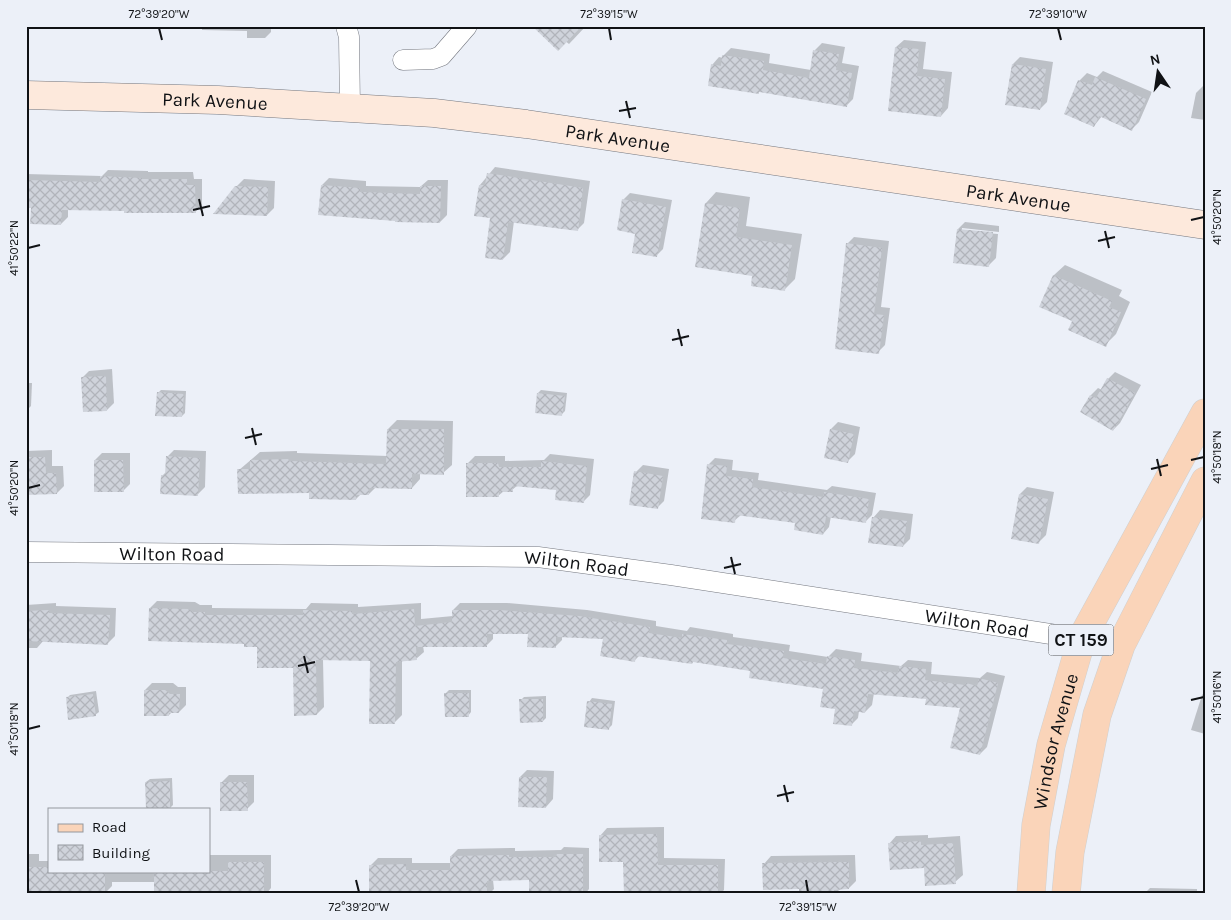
<svg xmlns="http://www.w3.org/2000/svg" width="1231" height="920" font-family="Karla,sans-serif">
	<style>
		.shadow { fill: #0003 }
		.building { fill: url(#building-cross-hatch) }
		.lines { fill: none; stroke-linecap: round; stroke-linejoin: round }
		.street-casing { stroke: #74777f; stroke-width: 21 }
		.secondary-casing { stroke: #74777f; stroke-width: 29 }
		.primary-casing { stroke: #cfd0d0; stroke-width: 29 }
		.street { stroke: #fff; stroke-width: 20 }
		.secondary { stroke: #fde9dc; stroke-width: 28 }
		.primary { stroke: #fad4b9; stroke-width: 28 }
		.ticks { fill: none; stroke: #101215; stroke-width: 2 }
		.labels { text-anchor: middle; stroke-width: 4; stroke-linejoin: round; paint-order: stroke }
		.shield { fill: #ecf0f8; stroke: #525559; stroke-width: 1 }
		.shield-label { font-size: 18px; font-weight: bold; fill: #101215 }
		.street-label { font-size: 19px; fill: #101215; stroke: #ecf0f8 }
		.neatline { fill: none; stroke: #101215; stroke-width: 2 }
		.ticks-label { font-size: 12px; text-anchor: middle; fill: #101215 }
	</style>
	<defs>
		<pattern id="building-cross-hatch" width="8" height="8" patternUnits="userSpaceOnUse" patternTransform="scale(1.25)"><rect width="8" height="8" fill="#cfd3db"/><path d="M0 0l8 8M0 8l8-8" fill="none" stroke="#b1b4bb"/></pattern>
	</defs>
	<rect width="100%" height="100%" fill="#ecf0f8"/>
	<g class="shadow">
		<polygon points="95,26 132,26 95,27"/>
		<polygon points="202,26 271,26 271,32 265,38 247,38 247,31 202,30"/>
		<polygon points="546,26 586,26 569,44"/>
		<polygon points="904,40 926,42 923,69 952,72 948,108 941,116 896,47"/>
		<polygon points="822,43 845,47 842,63 859,66 853,99 846,106 760,91 759,92 712,65 719,57 723,58 723,56 731,48 770,54 769,63 811,70 815,50"/>
		<polygon points="1020,57 1053,62 1047,102 1040,109 1013,64"/>
		<polygon points="1103,71 1152,92 1139,122 1132,129 1102,116 1094,126 1065,113 1080,80 1087,73 1097,77"/>
		<polygon points="1203,86 1205,86 1205,120 1191,118 1196,93"/>
		<polygon points="495,167 590,181 584,223 577,230 514,221 510,252 503,259 491,217 480,185"/>
		<polygon points="108,170 148,171 148,172 193,172 194,179 202,179 202,205 195,212 68,209 68,217 61,224 32,207 26,207 26,174 102,176"/>
		<polygon points="329,178 366,181 366,186 420,187 428,180 448,180 447,215 440,222 322,185"/>
		<polygon points="244,179 275,181 274,208 267,215 236,187"/>
		<polygon points="716,192 750,197 746,226 802,234 795,279 784,290 754,275 706,203"/>
		<polygon points="630,193 672,200 663,249 656,256 637,233 623,200"/>
		<polygon points="965,222 999,226 999,232 962,228 962,231 998,234 996,258 989,265 958,229"/>
		<polygon points="854,237 889,241 881,307 890,308 885,345 878,352 847,244"/>
		<polygon points="1065,265 1122,290 1119,296 1130,302 1116,334 1105,345 1074,320 1041,306 1054,275"/>
		<polygon points="112,369 114,403 107,410 82,378 89,371"/>
		<polygon points="1115,372 1141,385 1120,423 1113,430 1082,412 1091,395 1098,388 1102,390 1108,379"/>
		<polygon points="26,383 32,383 31,406 28,409 26,409"/>
		<polygon points="161,390 186,391 185,413 182,416 158,393"/>
		<polygon points="541,390 567,393 565,411 562,414 538,393"/>
		<polygon points="397,420 453,421 452,465 443,473 420,473 420,479 412,488 376,487 369,494 361,494 356,499 310,492 239,470 260,452 297,451 297,453 388,456 388,429"/>
		<polygon points="838,422 860,427 855,454 848,461 831,429"/>
		<polygon points="52,450 52,466 63,466 64,486 57,493 26,494 26,451"/>
		<polygon points="174,450 206,451 205,487 198,494 163,475 166,472 167,457"/>
		<polygon points="102,453 130,453 130,484 123,491 95,460"/>
		<polygon points="550,454 594,459 590,495 583,502 557,489 518,485 512,490 504,491 498,496 468,463 475,456 505,456 505,461 544,460"/>
		<polygon points="715,458 733,460 732,470 759,473 758,480 827,490 832,486 876,493 872,515 865,522 831,516 829,527 823,534 797,522 741,515 734,521 708,465"/>
		<polygon points="643,465 669,469 664,501 657,508 636,472"/>
		<polygon points="1027,487 1054,492 1046,535 1039,542 1020,494"/>
		<polygon points="880,510 913,514 910,539 903,546 873,518"/>
		<polygon points="157,601 195,602 200,605 212,605 212,608 306,609 311,603 358,604 358,607 421,603 421,619 453,616 453,610 460,603 507,603 587,610 656,621 656,626 687,631 690,627 733,634 733,637 790,645 789,651 828,657 836,649 862,653 861,661 901,666 908,660 932,662 931,674 980,678 987,672 1005,676 987,747 980,754 961,707 927,698 874,693 872,705 865,712 859,711 858,718 851,725 836,708 824,688 751,670 694,661 640,655 634,661 604,638 562,636 562,640 555,647 529,632 493,633 493,639 486,646 423,646 424,652 416,659 402,660 402,715 395,722 372,660 323,659 324,707 317,714 294,667 258,646 150,608"/>
		<polygon points="56,603 56,606 116,608 115,636 108,643 44,640 37,648 26,648 26,605"/>
		<polygon points="152,683 173,683 178,687 186,687 186,705 179,712 172,712 169,715 145,690"/>
		<polygon points="449,690 471,690 471,712 468,716 446,693"/>
		<polygon points="96,691 99,712 95,715 67,698 70,695"/>
		<polygon points="1205,692 1205,734 1191,730 1202,695"/>
		<polygon points="546,696 546,718 543,721 521,700 524,697"/>
		<polygon points="592,698 615,701 612,725 609,728 589,702"/>
		<polygon points="527,770 554,771 553,799 546,807 520,777"/>
		<polygon points="229,775 254,775 254,802 247,809 222,782"/>
		<polygon points="172,778 173,805 170,808 146,782 150,779"/>
		<polygon points="664,827 664,858 725,859 724,890 720,894 625,894 624,861 600,836 607,828"/>
		<polygon points="928,835 928,838 960,836 963,875 955,882 925,867 889,844 896,836"/>
		<polygon points="564,847 589,848 589,889 585,894 530,894 530,879 493,880 494,889 489,894 452,894 452,891 410,891 407,894 371,894 371,865 378,858 412,858 412,863 451,863 451,856 458,849 515,848 515,851 561,850"/>
		<polygon points="26,854 39,854 39,861 49,861 49,871 209,871 209,855 271,855 271,888 266,894 155,894 155,882 112,882 112,886 105,893 26,894"/>
		<polygon points="855,855 856,881 849,888 841,888 835,894 800,894 800,888 764,864 771,856"/>
		<polygon points="1150,888 1197,889 1197,894 1144,894"/>
	</g>
	<g class="building">
		<polygon points="532,26 582,26 558,51"/>
		<polygon points="895,47 919,49 917,76 945,79 941,117 888,111"/>
		<polygon points="813,50 839,54 836,70 852,73 847,107 759,92 759,94 708,86 711,64 721,66 722,55 764,61 763,70 809,78"/>
		<polygon points="1012,64 1046,69 1040,110 1005,105"/>
		<polygon points="1095,77 1146,99 1132,131 1099,116 1094,127 1064,114 1078,80 1092,85"/>
		<polygon points="487,173 583,188 578,231 508,222 503,260 485,258 490,218 474,216 479,185 485,185"/>
		<polygon points="100,176 142,178 142,179 187,179 187,185 195,185 196,213 124,213 124,211 62,210 61,225 30,224 31,208 26,208 26,180 100,182"/>
		<polygon points="321,185 360,188 360,192 420,194 420,186 441,186 440,223 395,222 395,221 318,215"/>
		<polygon points="235,186 268,187 267,216 213,214"/>
		<polygon points="622,199 666,207 657,257 632,253 635,234 617,230"/>
		<polygon points="705,203 740,208 736,237 792,245 785,291 751,286 752,276 695,267"/>
		<polygon points="957,229 993,232 989,267 953,263"/>
		<polygon points="846,243 882,248 874,314 884,315 879,354 835,349"/>
		<polygon points="1053,275 1112,301 1109,307 1121,312 1106,347 1068,330 1072,321 1039,307"/>
		<polygon points="106,376 107,411 83,412 81,377"/>
		<polygon points="1107,378 1135,393 1113,431 1080,412 1090,395 1096,398"/>
		<polygon points="157,392 184,394 182,417 155,416"/>
		<polygon points="537,393 565,396 562,416 535,413"/>
		<polygon points="387,429 444,429 444,475 412,474 412,489 369,488 369,495 357,495 356,500 309,499 309,493 238,494 237,469 250,469 250,460 289,459 289,461 386,464"/>
		<polygon points="830,429 854,434 848,463 824,458"/>
		<polygon points="166,456 200,458 198,496 160,494 161,475 165,475"/>
		<polygon points="26,457 45,457 46,473 56,473 57,494 26,495"/>
		<polygon points="94,460 123,460 124,492 94,492"/>
		<polygon points="541,461 587,466 584,503 555,500 556,490 513,486 513,492 499,492 499,497 466,497 466,463 498,463 499,467 541,467"/>
		<polygon points="707,464 727,466 726,476 753,479 752,487 823,497 824,492 869,499 866,523 826,517 823,535 794,530 795,523 736,515 735,523 701,519"/>
		<polygon points="634,471 663,476 658,509 629,505"/>
		<polygon points="1019,494 1048,499 1039,544 1011,539"/>
		<polygon points="872,517 907,521 903,547 868,543"/>
		<polygon points="149,608 188,609 193,612 205,612 205,615 303,615 303,610 352,611 352,614 414,609 415,626 452,622 452,610 499,610 579,616 650,627 649,633 682,638 682,634 727,640 727,644 784,651 783,658 826,664 827,656 855,660 854,668 898,673 899,666 926,669 925,680 965,685 966,683 977,686 979,678 998,683 980,755 950,748 960,708 925,705 926,699 868,694 865,713 854,711 852,726 833,724 835,709 820,707 823,689 749,678 750,671 693,662 692,664 636,656 635,662 600,656 603,639 556,637 556,648 527,647 528,634 487,634 487,647 416,647 417,660 396,662 395,724 369,724 370,661 316,660 317,715 294,716 293,668 257,668 257,647 244,647 244,644 148,641"/>
		<polygon points="49,610 49,613 110,615 108,645 26,641 26,611"/>
		<polygon points="144,690 165,690 170,694 180,694 179,713 169,713 169,716 144,716"/>
		<polygon points="444,693 469,693 469,717 445,717"/>
		<polygon points="93,694 96,716 68,720 66,697"/>
		<polygon points="519,699 543,699 543,722 520,723"/>
		<polygon points="587,701 612,704 609,730 584,727"/>
		<polygon points="519,777 547,777 546,808 518,807"/>
		<polygon points="170,781 170,809 146,809 145,782"/>
		<polygon points="220,782 247,782 248,811 220,811"/>
		<polygon points="637,834 657,834 658,865 718,865 718,894 624,894 623,862 599,862 599,835"/>
		<polygon points="921,841 921,845 953,843 956,884 925,886 924,868 890,870 888,843"/>
		<polygon points="556,854 583,854 583,894 529,894 529,880 487,881 487,894 406,892 406,894 369,894 369,865 406,864 406,870 450,870 450,856 509,855 509,857 556,857"/>
		<polygon points="228,862 264,862 264,894 154,894 154,871 228,871"/>
		<polygon points="849,862 849,889 834,890 834,894 799,894 799,889 763,890 762,863"/>
		<polygon points="26,867 49,867 49,871 105,871 105,894 26,894"/>
	</g>
	<g class="lines">
		<g class="street-casing">
			<g id="street">
				<polyline points="346,26 349,37 350,108"/>
				<polyline points="403,60 433,59 441,56 467,26"/>
				<path id="s1" d="M26,552L538,557L671,575L1121,645"/>
			</g>
		</g>
		<g class="secondary-casing">
			<g id="secondary">
				<path id="s2" d="M26,95L218,100L434,113L526,124L1205,225"/>
			</g>
		</g>
		<g class="primary-casing">
			<g id="primary">
				<path id="s3" d="M1031,894L1036,825L1051,745L1082,638L1205,413"/>
				<polyline points="1066,894 1070,852 1097,715 1121,645 1205,481"/>
			</g>
		</g>
		<use href="#street" class="street"/>
		<use href="#secondary" class="secondary"/>
		<use href="#primary" class="primary"/>
	</g>
	<path class="ticks" d="M159,28L162,40M609,28L611,40M1058,28L1061,40M626,101L630,118M619,111L636,108M199,199L203,216M193,210L210,206M1191,220L1204,217M1105,231L1109,248M1098,241L1115,237M28,248L40,245M678,329L682,346M672,340L689,336M252,428L256,445M245,438L262,434M1157,459L1161,476M1191,460L1204,457M1151,469L1168,465M28,488L40,485M731,557L735,574M724,568L741,564M304,656L308,673M298,666L315,662M1191,700L1204,697M28,729L40,726M784,785L788,802M777,796L794,792M356,880L359,892M806,880L808,892"/>
	<g class="labels">
		<rect class="shield" x="1048.5" y="624.5" width="65" height="31" rx="4"/>
		<g class="shield-label">
			<text x="1081" y="646">CT 159</text>
		</g>
		<g class="street-label">
			<text dy="7" stroke="none"><textPath href="#s2" startOffset="189">Park Avenue</textPath></text>
			<text dy="7" stroke="none"><textPath href="#s2" startOffset="594">Park Avenue</textPath></text>
			<text dy="7" stroke="none"><textPath href="#s2" startOffset="999">Park Avenue</textPath></text>
			<text dy="7" stroke="none"><textPath href="#s1" startOffset="146">Wilton Road</textPath></text>
			<text dy="7" stroke="none"><textPath href="#s1" startOffset="551">Wilton Road</textPath></text>
			<text dy="7" stroke="none"><textPath href="#s1" startOffset="956">Wilton Road</textPath></text>
			<text dy="7" stroke="none"><textPath href="#s3" startOffset="155">Windsor Avenue</textPath></text>
		</g>
	</g>
	<rect width="1231" height="920" fill="none" stroke="#ecf0f8" stroke-width="55"/>
	<rect x="48" y="808" width="162" height="65" fill="#ecf0f8" stroke="#94979d"/>
	<rect x="58" y="824" width="25" height="8" fill="#fad4b9" stroke="#94979d"/>
	<text x="92" y="832" font-size="15" fill="#101215">Road</text>
	<rect x="58" y="845" width="25" height="15" fill="url(#building-cross-hatch)" stroke="#94979d"/>
	<text x="92" y="858" font-size="15" fill="#101215">Building</text>
	<g transform="translate(1158 72) rotate(347)" stroke="#ecf0f8" stroke-width="4" paint-order="stroke">
	<path d="M0-4L9 19L0 12L-9 19Z" fill="#101215"/>
	<text y="-8" font-size="14" font-weight="bold" text-anchor="middle" fill="#101215">N</text>
	</g>
	<rect x="28" y="28" width="1176" height="864" class="neatline"/>
	<g class="ticks-label">
		<text x="159" y="18">72°39'20"W</text>
		<text x="609" y="18">72°39'15"W</text>
		<text x="1058" y="18">72°39'10"W</text>
		<text transform="translate(1217 217) rotate(-90)" y="4">41°50'20"N</text>
		<text transform="translate(14 248) rotate(-90)" y="4">41°50'22"N</text>
		<text transform="translate(1217 457) rotate(-90)" y="4">41°50'18"N</text>
		<text transform="translate(14 488) rotate(-90)" y="4">41°50'20"N</text>
		<text transform="translate(1217 697) rotate(-90)" y="4">41°50'16"N</text>
		<text transform="translate(14 729) rotate(-90)" y="4">41°50'18"N</text>
		<text x="359" y="911">72°39'20"W</text>
		<text x="808" y="911">72°39'15"W</text>
	</g>
</svg>
